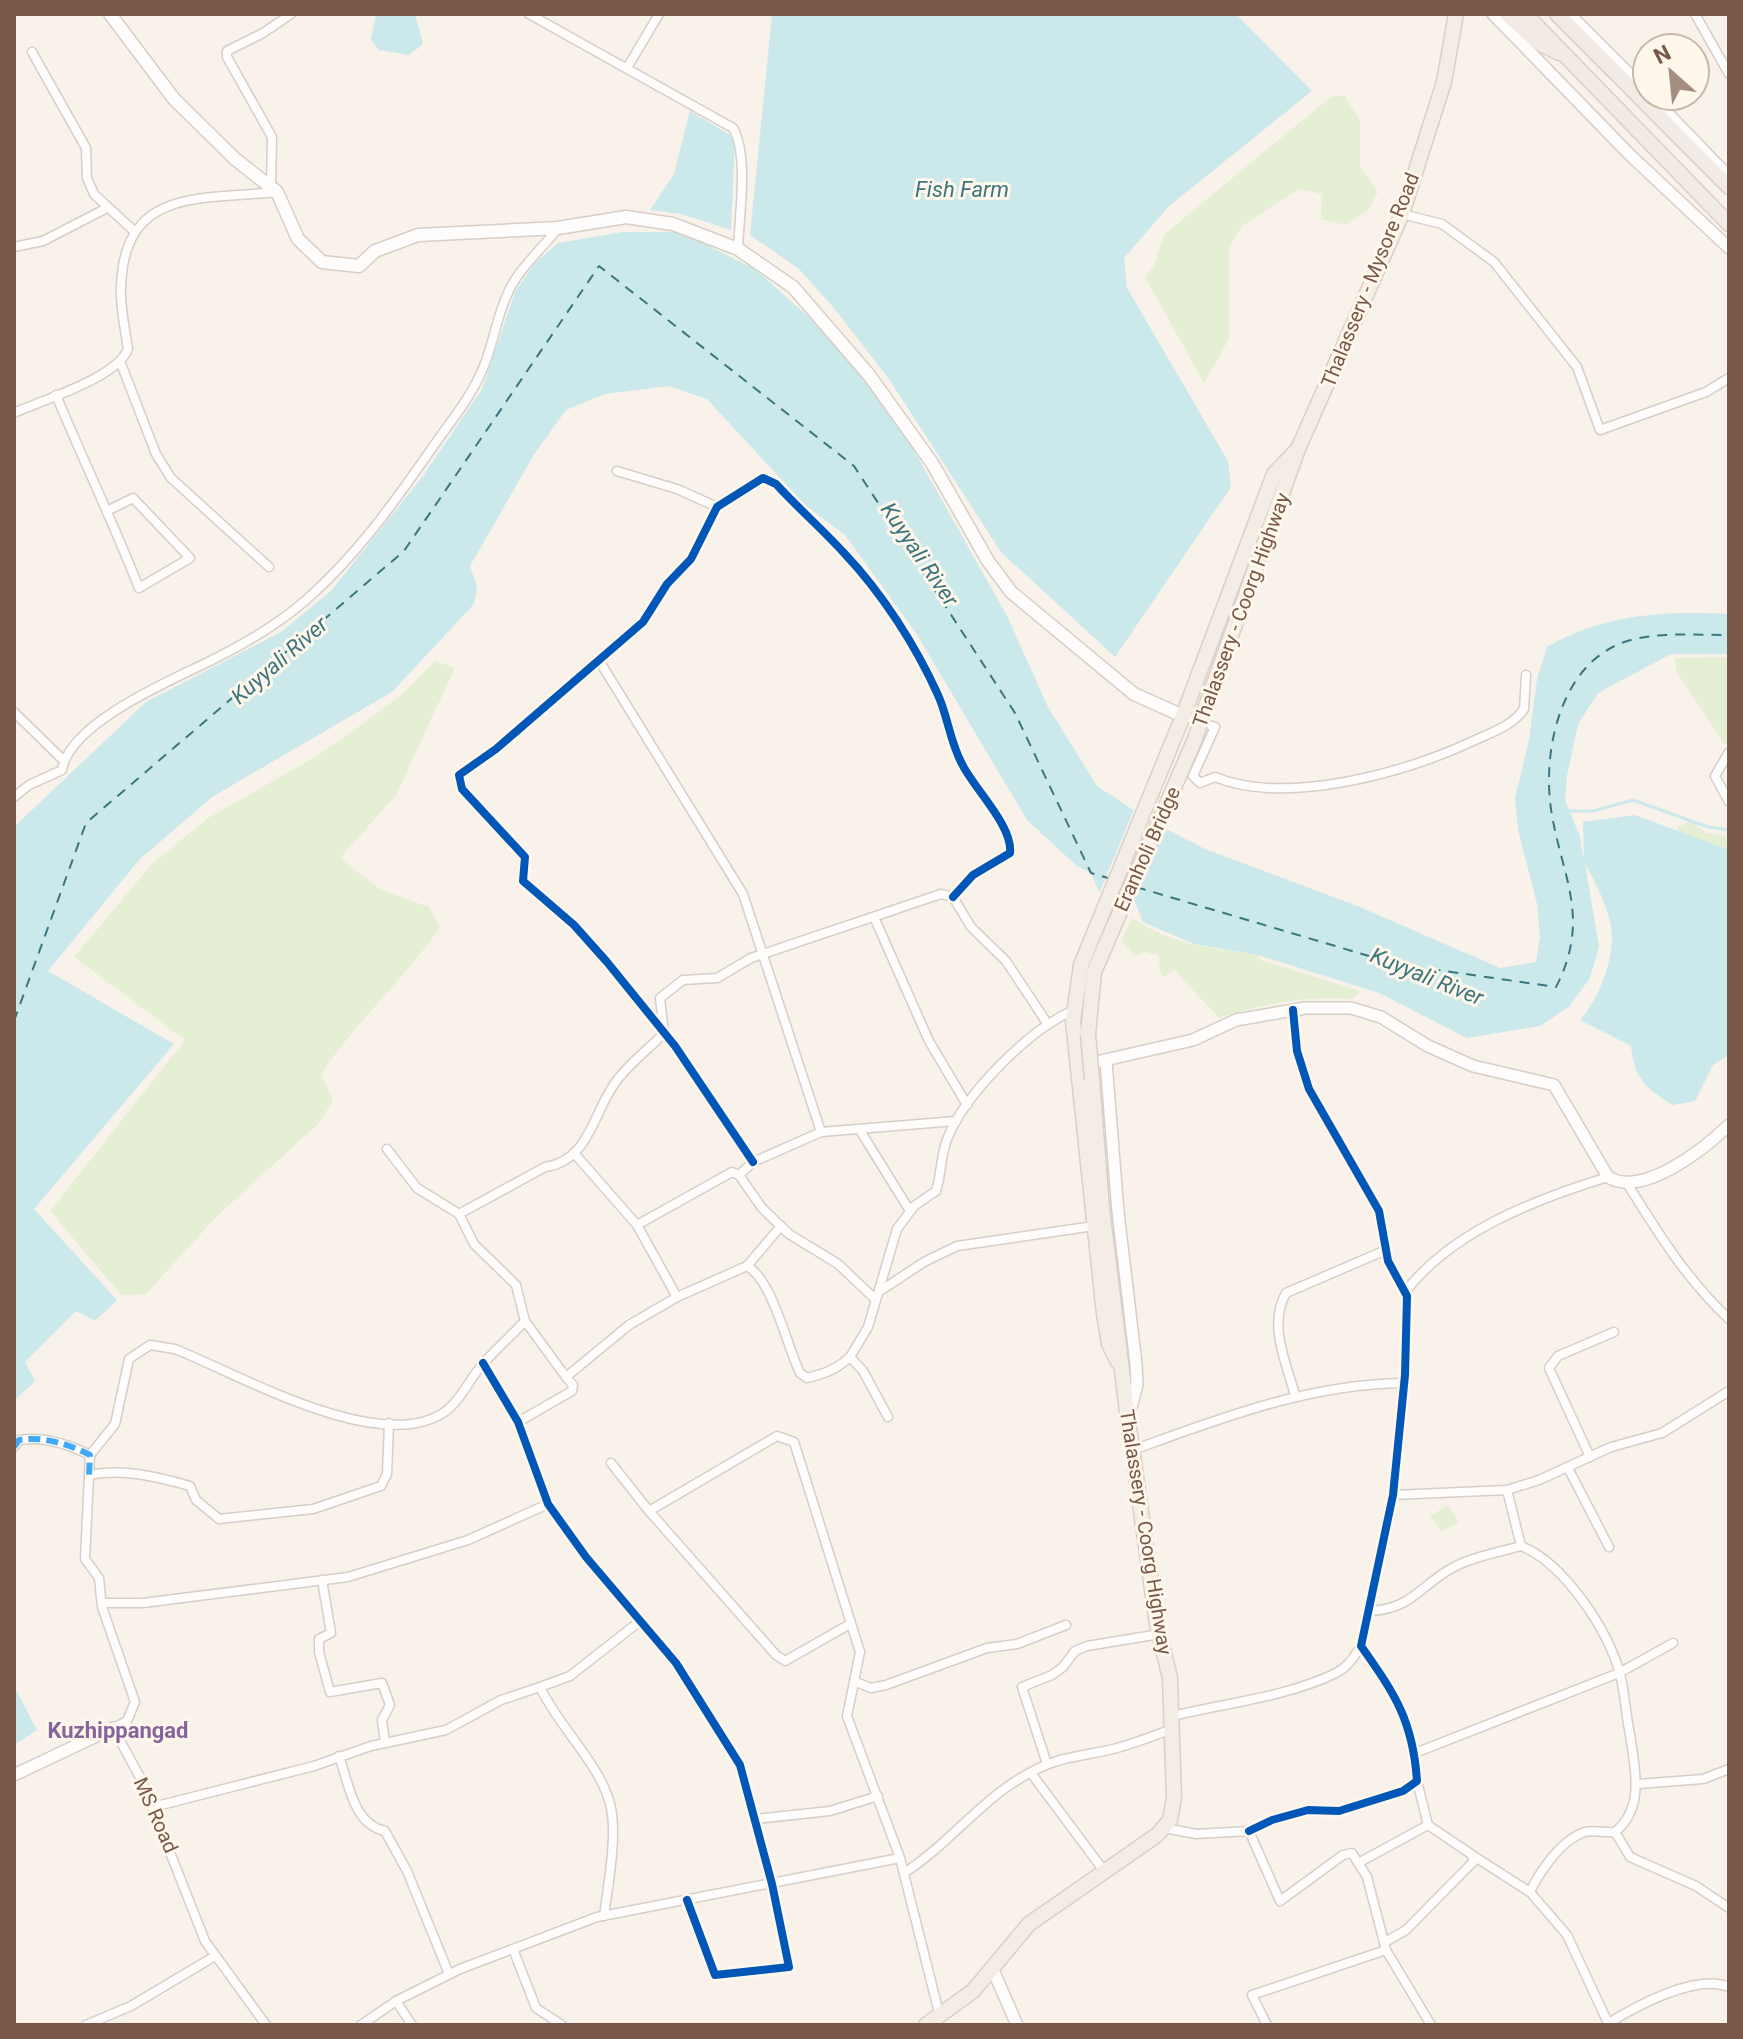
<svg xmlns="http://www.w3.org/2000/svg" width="1743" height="2039" font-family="Roboto,sans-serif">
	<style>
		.green { fill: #e5efd4 }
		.water { fill: #cbe8ea }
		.pier { fill: #f8f2eb }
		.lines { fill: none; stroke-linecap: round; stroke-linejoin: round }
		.stream { stroke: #cbe8ea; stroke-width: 3 }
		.ferry { stroke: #3b767e; stroke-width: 2; stroke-dasharray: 10 8; stroke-linecap: butt }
		.minor-casing { stroke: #d6cec8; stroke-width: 11 }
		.tertiary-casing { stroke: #d6cec8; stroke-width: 14 }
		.secondary-casing { stroke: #d7cec7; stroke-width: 15 }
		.primary-casing { stroke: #dacfc9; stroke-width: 17 }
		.trunk-casing { stroke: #dacfc9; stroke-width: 17 }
		.minor { stroke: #fefdfc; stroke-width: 8 }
		.tertiary { stroke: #fefdfc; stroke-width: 11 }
		.secondary { stroke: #fefdfc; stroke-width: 12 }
		.primary { stroke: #f3ede5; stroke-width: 14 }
		.trunk { stroke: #f2eae4; stroke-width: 14 }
		.primary-bridge-casing { stroke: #dacfc9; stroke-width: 17; stroke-linecap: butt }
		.primary-bridge { stroke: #f3ede5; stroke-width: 14 }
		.quiet { stroke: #3fa9f5; stroke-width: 6; stroke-dasharray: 12 6; stroke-linecap: butt }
		.cycleway-casing { stroke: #fff7ec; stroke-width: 13 }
		.cycleway { stroke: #0057b8; stroke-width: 8 }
		.labels { text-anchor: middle; stroke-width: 6; stroke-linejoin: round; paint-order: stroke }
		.street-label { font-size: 20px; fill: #785848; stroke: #fff7ec }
		.water-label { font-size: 22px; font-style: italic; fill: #3b767e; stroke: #fff7ec }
		.neighbourhood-label { font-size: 22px; font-weight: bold; fill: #87639c; stroke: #fff7ec }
	</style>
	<rect width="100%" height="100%" fill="#f8f2eb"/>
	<g class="green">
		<polygon points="1344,95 1360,121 1360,166 1378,192 1368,210 1346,225 1321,219 1322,194 1299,189 1242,226 1229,248 1229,339 1204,383 1145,277 1153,267 1165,234 1305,118 1331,97"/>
		<polygon points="1729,657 1729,741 1724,744 1676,671 1675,658"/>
		<path d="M435,661L455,668L396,795L340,858L381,890L429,907L440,927C404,980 356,1021 321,1074L333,1101L318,1124L216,1217L146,1294L121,1295L50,1211L185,1040L74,957L152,864L208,818L318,755L361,725L401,695Z"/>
		<polygon points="1692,821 1705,833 1726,836 1729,860 1689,849 1677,827"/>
		<path d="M1132,918C1175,947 1211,947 1258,955L1261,960L1360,991L1354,999C1307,996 1263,1003 1219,1018L1174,970L1162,978L1158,955L1145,952L1135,956L1121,941Z"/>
		<polygon points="1448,1505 1459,1523 1441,1531 1430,1516"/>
	</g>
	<g class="water">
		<polygon points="376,14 415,14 423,44 409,55 379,50 371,40"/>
		<polygon points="772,14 1236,14 1312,91 1169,206 1124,258 1127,288 1228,461 1231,487 1115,657 1001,552 889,379 834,308 799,269 750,235"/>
		<polygon points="690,111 735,138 731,230 681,214 650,210 674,174"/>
		<path d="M622,232H680L755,269L824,331L899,424L1007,616L1048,707L1097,786L1147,819L1205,849L1360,907L1500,968L1536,962L1540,937L1537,904L1518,830L1515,798L1529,740L1537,679L1547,647C1605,614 1664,611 1729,614V654H1671L1598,693L1578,724L1567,776L1565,800L1580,837L1584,861L1583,822L1635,815L1729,850V1055L1713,1065L1695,1101L1673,1105C1646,1089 1634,1078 1631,1046L1580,1020C1597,1001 1611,967 1612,940C1613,916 1597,885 1585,864L1599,947L1590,978L1569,1007L1540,1026L1467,1038L1379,993L1258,955L1194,944L1143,922L1134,900L1099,892L1091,873L1078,867L1027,820L916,633L845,535L805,505L707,399L669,386L605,394L566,410L533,456L470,566L477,587L474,604L392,692L212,797L139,860L48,971L174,1044L34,1209L117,1300L95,1321L76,1311L25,1362L35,1381L14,1401V827L146,702L281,632L331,591L423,476L482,389L515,292L535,263L558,243Z"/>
		<polygon points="14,1686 37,1730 14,1745"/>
	</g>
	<g class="pier">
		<polygon points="1135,807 1147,815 1112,899 1098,896"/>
		<polygon points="1150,816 1166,825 1131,904 1114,900"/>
	</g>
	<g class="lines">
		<polyline class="stream" points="1567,811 1593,811 1633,800 1708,827 1729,830"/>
		<g class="ferry">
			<path d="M1136,887L1396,964L1556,987C1592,917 1561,876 1551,809C1542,748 1562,658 1631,640C1662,632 1697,635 1729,635"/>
			<polyline points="14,1021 86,823 404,551 599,266 854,466 1015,713 1091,873 1111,879"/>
		</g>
		<g class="minor-casing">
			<g id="minor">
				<path d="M529,14L733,128C749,155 739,217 738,249"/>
				<polyline points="1695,14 1729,74"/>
				<polyline points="32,52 86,148 87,178 94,194 135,232"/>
				<polyline points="627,68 659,14"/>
				<polyline points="271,186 272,137 227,57 227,51 263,33 291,14"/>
				<polyline points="1402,214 1442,224 1494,262 1577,367 1600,430 1706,392 1729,378"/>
				<polyline points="14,247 43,241 107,208"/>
				<polyline points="120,361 156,454 171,478 269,567"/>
				<path d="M56,395C83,460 113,522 139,588L190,558L133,498L109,510"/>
				<path d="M14,413C42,400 117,378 128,349C125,328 120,308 121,287C124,187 201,200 276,192"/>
				<polyline points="617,471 677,489 717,507"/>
				<polyline points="600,662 743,894 821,1132"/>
				<polyline points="14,712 64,761"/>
				<path d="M1183,716L1215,727L1193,776L1200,783L1215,777C1285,806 1406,773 1473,741C1492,732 1511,727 1524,709L1526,675"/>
				<polyline points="1729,752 1715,776 1729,802"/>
				<path d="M14,797L29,785L62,770C69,724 167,682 204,664C239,647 278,625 307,599C356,556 393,504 430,451C447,426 467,403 480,375C493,349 495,321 507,295C517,270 542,249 558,228"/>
				<polyline points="874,917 929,1041 967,1105"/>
				<polyline points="861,1132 910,1211"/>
				<polyline points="387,1149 417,1188 459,1214"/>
				<polyline points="574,1153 637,1225 732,1172 739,1175 762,1208 789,1234 838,1264 874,1298"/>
				<path d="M753,1162L675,1046L607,962L574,925L523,881L525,857L462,789L459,775L496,749L643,622L667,584L691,559L717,507L763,478L776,484C798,508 822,529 844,553C882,593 916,646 938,695C948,717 950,742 962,764C975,790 1013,826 1010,853L973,875L953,897"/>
				<polyline points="739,1175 753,1162 821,1132 956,1121"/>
				<path d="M1628,1185C1658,1233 1687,1280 1729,1319"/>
				<polyline points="637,1225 677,1297"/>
				<polyline points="747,1266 781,1226"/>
				<polyline points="880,1291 924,1262 957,1246 1094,1226"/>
				<path d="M1405,1292C1452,1231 1536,1199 1608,1177"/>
				<polyline points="483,1363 518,1422 548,1504 586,1557 676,1663 740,1765 772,1884 789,1967 715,1975 687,1900"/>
				<path d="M566,1377L525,1321L516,1285L474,1244L459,1214L545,1167C589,1161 593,1113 615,1083C627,1065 649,1049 664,1033L660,998L683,980L717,978L751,958L941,894L953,897L971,927L1006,961L1047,1023"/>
				<path d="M1295,1395C1286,1362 1268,1325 1286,1293L1386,1250"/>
				<path d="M888,1417L863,1371L850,1357L868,1327L897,1229L914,1206L936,1191C942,1173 940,1155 948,1137C966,1093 1029,1030 1072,1011"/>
				<path d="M518,1422L572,1391L573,1385L566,1377L629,1325L677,1297L747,1266C772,1279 787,1346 800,1373L807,1378C824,1374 837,1369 850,1357"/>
				<path d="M14,1447L19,1440C43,1436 68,1444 90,1455L85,1559L99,1578L102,1607L135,1702L127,1721L113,1728L141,1779L205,1941L266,2025"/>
				<path d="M1133,1450C1221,1418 1309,1384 1404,1383"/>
				<path d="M90,1455L115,1424L129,1359L150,1345L175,1349C238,1374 378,1455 443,1413C459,1403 469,1380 482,1365C495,1350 511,1336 525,1321"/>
				<polyline points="1590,1457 1549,1368 1558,1356 1614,1332"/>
				<polyline points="611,1463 649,1511 777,1436 794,1442 860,1652 847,1716 900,1858"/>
				<polyline points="1568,1468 1609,1547"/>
				<path d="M89,1475C123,1468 158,1477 190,1486L196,1500L219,1519L313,1509L381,1486L387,1474L389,1423"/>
				<polyline points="1507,1490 1521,1546"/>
				<polyline points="1393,1495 1507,1490 1539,1480 1611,1447 1662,1433 1729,1391"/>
				<polyline points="649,1511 776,1655 785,1661 850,1624"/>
				<polyline points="322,1580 331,1633 319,1639 319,1652 330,1692 382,1683 390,1705 382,1720 385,1743"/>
				<polyline points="102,1603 143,1603 348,1577 468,1540 548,1504"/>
				<path d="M1370,1611C1414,1609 1421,1583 1456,1566C1475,1556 1500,1552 1521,1546C1564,1563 1608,1630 1620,1674C1625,1694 1626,1715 1630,1735C1635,1768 1645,1808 1615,1832C1604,1833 1591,1829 1582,1833C1560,1842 1540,1871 1530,1892L1567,1935L1608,2023"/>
				<polyline points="856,1682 871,1688 886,1685 987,1648 1017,1644 1066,1625"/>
				<polyline points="540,1687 570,1676 640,1621"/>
				<path d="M1173,1716C1226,1703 1287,1697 1336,1673C1348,1667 1354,1657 1361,1646"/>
				<polyline points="1415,1753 1619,1673 1673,1643"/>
				<path d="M339,1756C349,1784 353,1824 385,1831L407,1871L449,1974"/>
				<polyline points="1047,1764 1022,1687 1052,1675 1063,1667 1075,1651 1087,1646 1160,1634"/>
				<polyline points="1031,1773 1104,1871"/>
				<polyline points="1638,1784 1703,1779 1729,1769"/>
				<path d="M153,1807L314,1766L371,1746L446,1730L501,1700L540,1687C558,1726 600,1764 610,1804C618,1833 608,1886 604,1916"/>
				<polyline points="756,1819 830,1811 878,1796"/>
				<polyline points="1165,1828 1196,1834 1249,1831 1280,1901 1343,1855 1352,1853 1367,1877 1386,1950 1431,2025"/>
				<path d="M1249,1831L1272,1820L1308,1810L1339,1811L1403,1791L1417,1781C1413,1721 1395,1694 1361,1646L1393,1495L1405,1375L1407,1296L1388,1261L1379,1211L1309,1089L1297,1051L1293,1010"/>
				<polyline points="1615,1832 1630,1857 1696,1886 1729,1908"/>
				<polyline points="1472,1855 1530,1892"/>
				<polyline points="1360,1862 1428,1825"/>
				<path d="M904,1873C946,1846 978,1804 1019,1779C1056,1756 1074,1758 1113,1749C1133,1744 1153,1736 1172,1729"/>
				<polyline points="1385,1942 1406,1930 1474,1861 1471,1854 1428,1825 1417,1781"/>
				<polyline points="513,1949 536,2008 562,2025"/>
				<polyline points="396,2001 460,1969 597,1917 900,1858 940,2017"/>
				<path d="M1607,2024C1635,2007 1696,1973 1729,1987"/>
				<polyline points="86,2025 131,2006 215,1956"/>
				<polyline points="361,2025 396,2001 412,2025"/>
				<polyline points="1267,2025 1252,1995 1386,1950"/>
			</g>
		</g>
		<g class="tertiary-casing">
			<g id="tertiary">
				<polyline points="1493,14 1628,153 1729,248"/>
				<polyline points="1569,14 1647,92"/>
				<polyline points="1651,96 1729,177"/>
				<polyline points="1106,1062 1118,1212 1136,1364 1137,1385 1129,1415"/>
				<path d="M1083,1065L1193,1040L1236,1020L1305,1008H1351L1381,1017L1428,1046L1473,1066L1554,1085L1608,1177C1643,1198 1704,1149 1729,1125"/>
				<polyline points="14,1775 113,1728"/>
				<polyline points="993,1970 1017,2025"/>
			</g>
		</g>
		<g class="secondary-casing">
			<polyline id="secondary" points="110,14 174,99 235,159 277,192 298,239 322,262 359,266 375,251 418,235 558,228 626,217 673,224 738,249 793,287 869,375 932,463 988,561 1011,592 1134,694 1183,716"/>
		</g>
		<g class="primary-casing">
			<g id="primary">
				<polyline points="1202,717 1298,449 1402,214 1444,82 1456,14"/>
				<polyline points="1088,1034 1094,972 1195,739"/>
				<polyline points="1118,1362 1109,1344 1104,1314 1073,1021 1081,965 1183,716 1274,474 1298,449"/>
				<polyline points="926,2025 973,1991 1029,1924 1157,1835 1170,1820 1174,1798 1170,1678 1157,1624 1128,1420 1102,1208 1092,1080"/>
			</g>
		</g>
		<g class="trunk-casing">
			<g id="trunk">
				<polyline points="1507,14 1539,43 1559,53"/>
				<polyline points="1525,14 1729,224"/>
				<polyline points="1557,14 1729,187"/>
			</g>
		</g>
		<use href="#minor" class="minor"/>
		<use href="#tertiary" class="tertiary"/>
		<use href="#secondary" class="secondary"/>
		<use href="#primary" class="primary"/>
		<use href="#trunk" class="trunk"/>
		<g class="primary-bridge-casing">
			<g id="primary-bridge">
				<polyline points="1195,739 1202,717"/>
				<polyline points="1088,1034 1092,1080"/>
			</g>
		</g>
		<use href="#primary-bridge" class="primary-bridge"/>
		<path class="quiet" d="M14,1447L19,1440C43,1436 68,1444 90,1455L89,1475"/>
		<g class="cycleway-casing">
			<g id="cycleway">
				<path d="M753,1162L675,1046L607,962L574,925L523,881L525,857L462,789L459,775L496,749L643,622L667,584L691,559L717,507L763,478L776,484C798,508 822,529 844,553C882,593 916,646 938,695C948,717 950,742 962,764C975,790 1013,826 1010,853L973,875L953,897"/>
				<polyline points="483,1363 518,1422 548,1504 586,1557 676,1663 740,1765 772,1884 789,1967 715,1975 687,1900"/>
				<path d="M1249,1831L1272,1820L1308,1810L1339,1811L1403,1791L1417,1781C1413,1721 1395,1694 1361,1646L1393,1495L1405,1375L1407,1296L1388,1261L1379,1211L1309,1089L1297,1051L1293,1010"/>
			</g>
		</g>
		<use href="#cycleway" class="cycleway"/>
	</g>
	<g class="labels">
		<g class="street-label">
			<text transform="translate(1370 280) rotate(-68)" y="7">Thalassery - Mysore Road</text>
			<text transform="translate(1241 610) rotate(-70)" y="7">Thalassery - Coorg Highway</text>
			<text transform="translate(1147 849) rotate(-66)" y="7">Eranholi Bridge</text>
			<text transform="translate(1146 1532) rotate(81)" y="7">Thalassery - Coorg Highway</text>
			<text transform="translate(156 1815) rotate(66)" y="7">MS Road</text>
		</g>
		<g class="water-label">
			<text x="962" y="197">Fish Farm</text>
			<text transform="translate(920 554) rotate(56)" y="8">Kuyyali River</text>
			<text transform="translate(279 660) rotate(-41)" y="8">Kuyyali River</text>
			<text transform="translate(1427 976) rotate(22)" y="8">Kuyyali River</text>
		</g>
		<g class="neighbourhood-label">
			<text x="118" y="1738">Kuzhippangad</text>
		</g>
	</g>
	<rect width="1743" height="2039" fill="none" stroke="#785848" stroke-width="32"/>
	<g transform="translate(1671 72) rotate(333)"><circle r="38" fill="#fff7ec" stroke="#c9b7aa" stroke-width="2"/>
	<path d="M0-6L14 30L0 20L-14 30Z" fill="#a58e81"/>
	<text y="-12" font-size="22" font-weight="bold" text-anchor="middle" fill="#785848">N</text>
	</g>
</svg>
